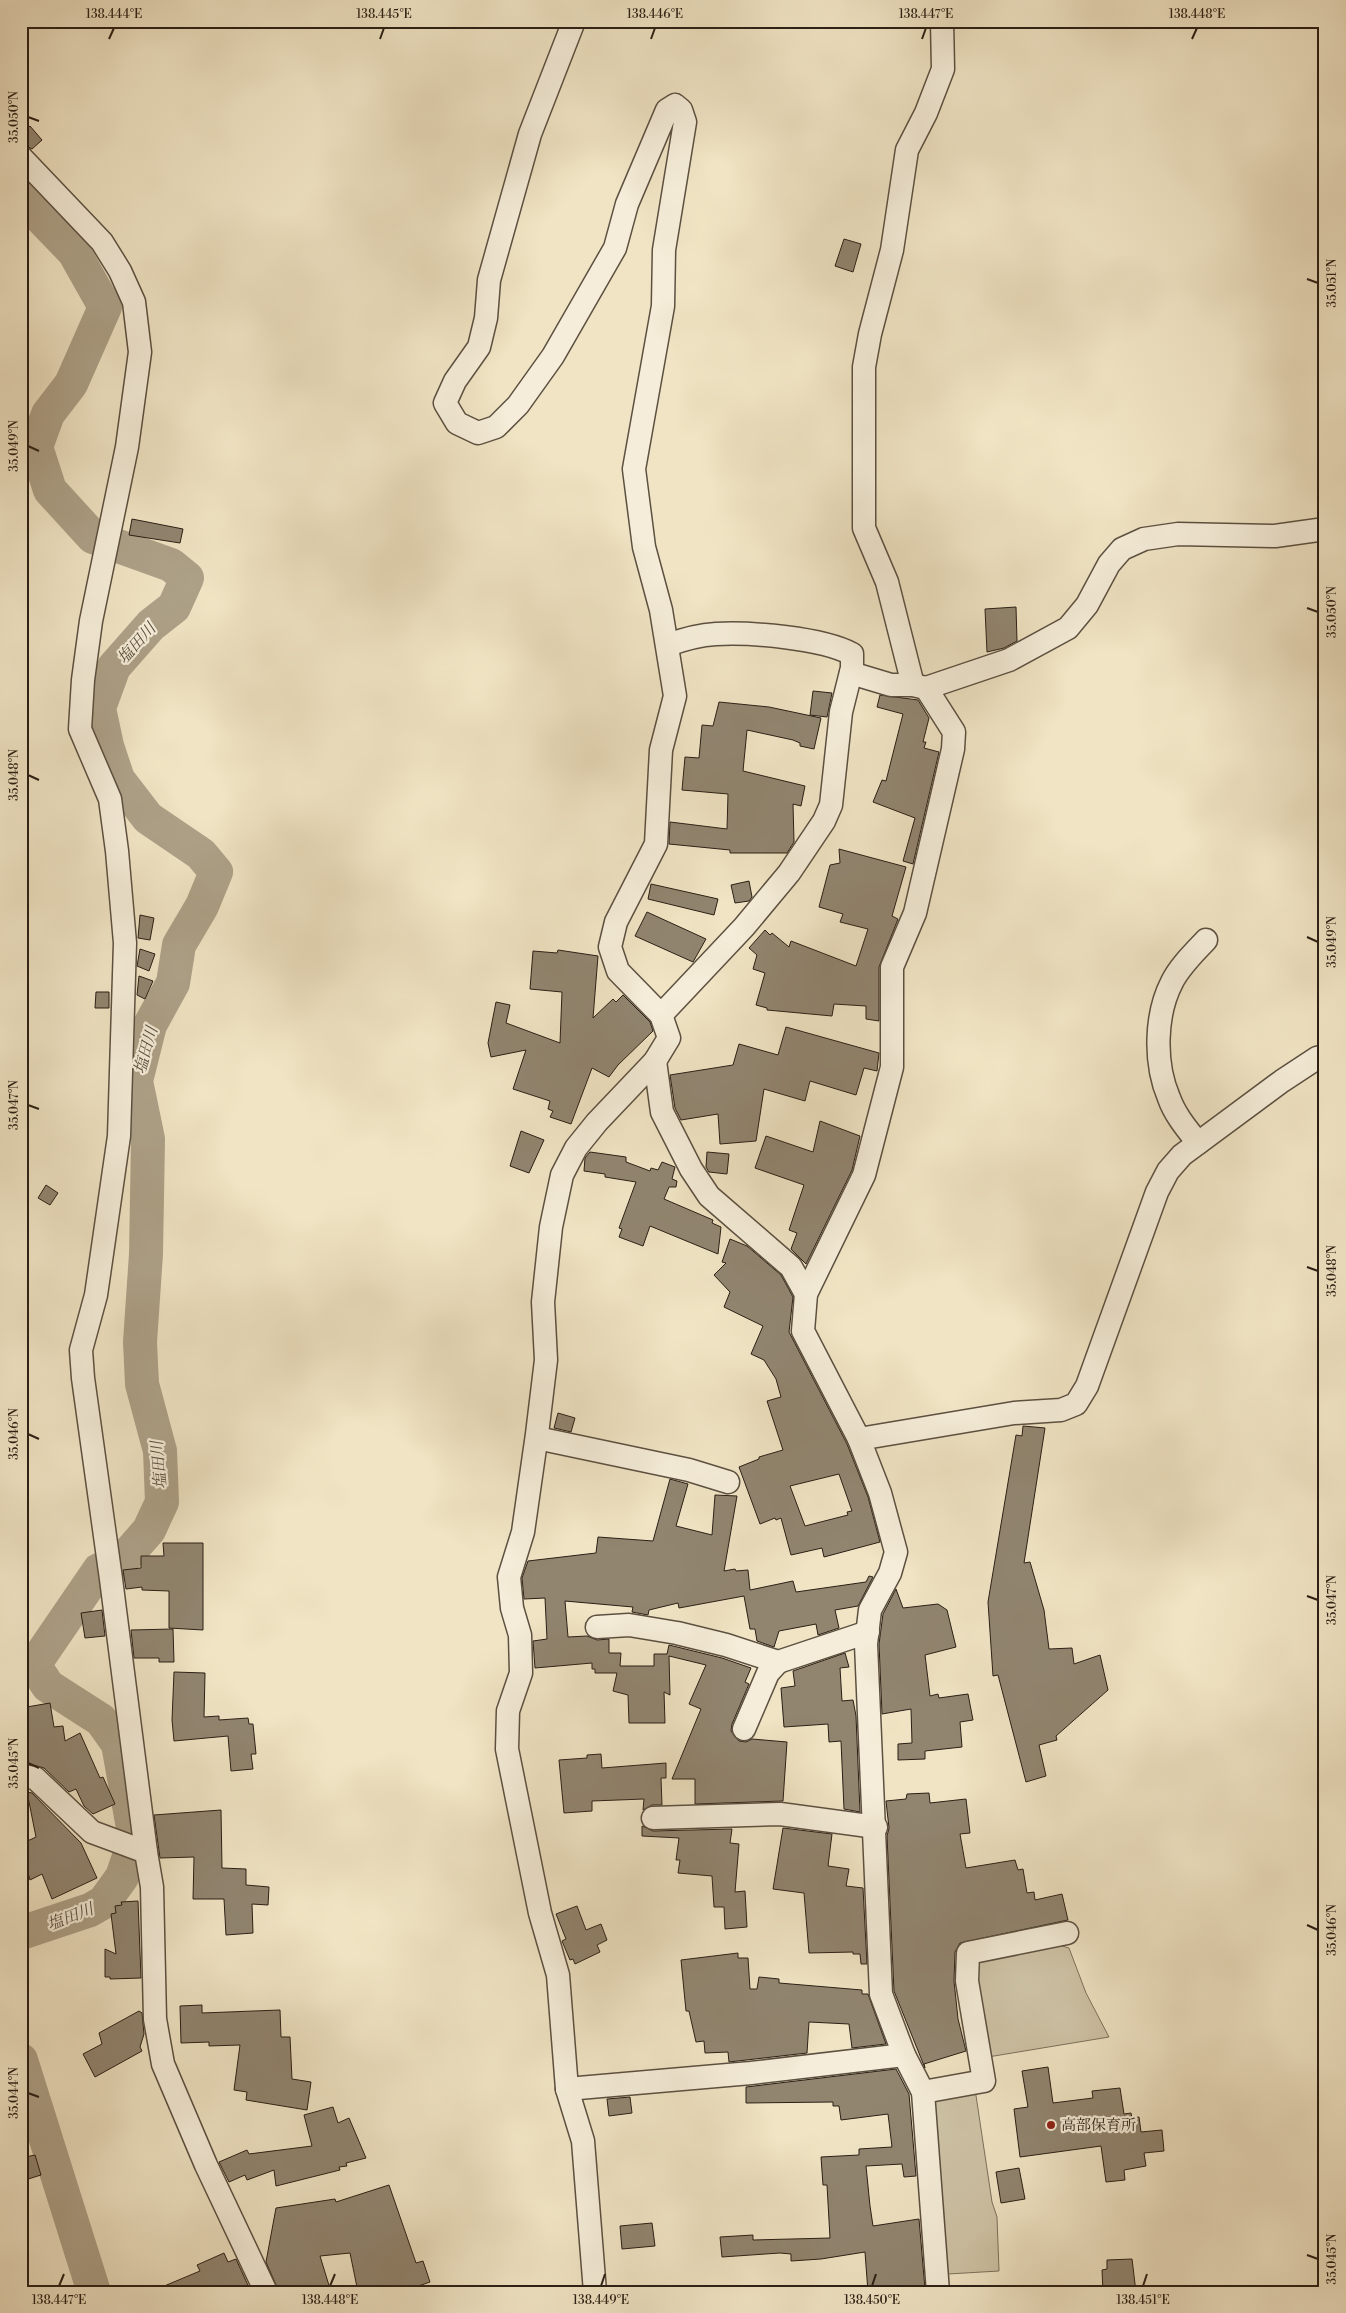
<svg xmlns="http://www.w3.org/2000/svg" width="1346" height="2313" font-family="'Libre Bodoni','Noto Serif JP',serif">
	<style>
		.green { fill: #cec3a6; stroke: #7c715e }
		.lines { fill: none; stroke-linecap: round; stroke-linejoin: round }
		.river { stroke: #ada188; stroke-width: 34 }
		.building { fill: #918570; stroke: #2a1f15; fill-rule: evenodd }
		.minor-casing { stroke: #5c5041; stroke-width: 25 }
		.minor { stroke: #f5edd9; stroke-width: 22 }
		.ticks { fill: none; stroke: #2a1f15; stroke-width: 2 }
		.poi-dot { fill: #8f2418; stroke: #f5edd9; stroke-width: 2 }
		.labels { text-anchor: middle; stroke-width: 4.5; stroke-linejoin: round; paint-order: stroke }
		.poi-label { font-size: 15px; fill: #2a1f15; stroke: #f5edd9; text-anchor: start }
		.water-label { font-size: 16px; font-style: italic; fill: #584c3d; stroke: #f5edd9 }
		.neatline { fill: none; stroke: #2a1f15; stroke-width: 2 }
		.ticks-label { font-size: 12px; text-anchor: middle; fill: #2a1f15 }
	</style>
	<rect width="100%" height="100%" fill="#f0e4c4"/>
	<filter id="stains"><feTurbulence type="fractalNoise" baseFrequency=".004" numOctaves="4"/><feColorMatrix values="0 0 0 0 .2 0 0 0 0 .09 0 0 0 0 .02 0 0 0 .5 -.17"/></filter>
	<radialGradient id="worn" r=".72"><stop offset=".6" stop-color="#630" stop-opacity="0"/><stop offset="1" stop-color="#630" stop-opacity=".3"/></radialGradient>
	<g class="green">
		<polygon points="1052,1943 1069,1948 1086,1993 1109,2037 988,2057 978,2014 976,1959"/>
		<polygon points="975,2089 992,2202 997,2217 999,2271 948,2274 934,2101"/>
	</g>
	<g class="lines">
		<g class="river">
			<polyline points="21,197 74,252 105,307 71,384 48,414 36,447 50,490 93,537 171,565 187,578 174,607 151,625 114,667 99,708 107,746 118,779 148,818 201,854 216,872 202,906 179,945 173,983 150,1025 136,1081 148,1139 146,1254 140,1342 142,1384 160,1451 162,1502 149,1530 121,1562 99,1570 34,1665 48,1686 101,1720 118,1744 135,1839 122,1877 104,1902 90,1910 21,1933"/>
			<polyline points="21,2060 94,2292"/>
		</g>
	</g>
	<g class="building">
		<polygon points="30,126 42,140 32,149 21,143 21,134"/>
		<polygon points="844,239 861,244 853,272 835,266"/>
		<polygon points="132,519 183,529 180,543 129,535"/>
		<polygon points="1016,607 1017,641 1004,648 987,652 985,609"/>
		<polygon points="813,691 832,693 827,717 810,715"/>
		<polygon points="880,695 918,700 929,718 923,742 926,742 924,748 939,752 913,864 903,861 915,818 873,802 882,780 886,781 903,714 877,707"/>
		<polygon points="719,702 769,707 821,718 814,749 800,746 800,743 793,740 747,730 743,771 805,786 801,806 793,804 794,842 787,853 730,853 730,850 669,844 670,822 727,829 728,794 682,790 685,757 699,758 702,725 713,726"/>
		<polygon points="839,849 906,867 892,916 898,919 879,967 879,1021 866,1019 866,1006 834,1004 832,1016 767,1010 767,1008 756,1005 765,973 753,969 757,955 749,948 765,930 770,935 772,933 789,947 791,941 856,966 868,929 840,922 843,914 819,907 830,865 840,863"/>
		<polygon points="749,881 752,897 749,901 735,903 731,885"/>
		<polygon points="651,884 718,899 714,915 648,899"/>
		<polygon points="647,912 706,939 693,962 635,936"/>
		<polygon points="140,915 154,918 150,940 138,938"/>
		<polygon points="140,949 155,954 149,971 137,966"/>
		<polygon points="558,950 598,956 593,1018 613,999 616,1002 623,995 650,1022 653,1031 618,1065 609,1077 592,1068 571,1124 550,1117 553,1111 548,1109 550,1101 513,1089 526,1050 491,1057 488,1043 496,1002 510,1005 506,1023 560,1043 562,992 530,989 533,951 557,953"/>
		<polygon points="139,976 153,981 145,999 137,995"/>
		<polygon points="96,992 109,992 109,1008 95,1008"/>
		<polygon points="786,1027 879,1053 877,1071 864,1068 856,1095 810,1081 805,1101 764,1089 756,1141 720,1144 718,1114 681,1120 675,1108 670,1075 733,1065 739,1044 778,1055"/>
		<polygon points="820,1121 860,1136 852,1170 806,1264 791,1249 797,1233 789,1230 804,1185 755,1168 766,1136 813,1152"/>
		<polygon points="521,1131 544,1140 529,1173 510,1166"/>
		<polygon points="590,1152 626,1157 626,1162 650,1171 651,1168 658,1170 662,1162 675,1167 672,1179 677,1181 676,1187 669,1187 664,1199 713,1220 712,1223 721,1227 718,1254 650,1226 643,1246 619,1237 622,1229 619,1228 636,1182 605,1177 605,1174 584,1171 585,1158"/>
		<polygon points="707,1152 729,1154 727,1174 709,1172 706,1167"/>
		<polygon points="46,1185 58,1193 50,1205 38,1198"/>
		<path d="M730,1239L747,1246L781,1275L793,1297L789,1332L847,1444L868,1497L880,1542L824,1557L822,1548L791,1555L781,1518L776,1520L775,1518L760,1524L739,1467L759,1459V1457L783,1450L767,1401L781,1397L776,1379L764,1360L751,1354L763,1326L724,1307L730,1292L714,1275L726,1263L722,1262ZM839,1474L852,1511L847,1512L848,1515L805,1526L790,1486Z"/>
		<polygon points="558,1413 575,1418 571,1432 554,1428"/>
		<polygon points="1023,1426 1045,1428 1024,1563 1030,1562 1044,1610 1049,1649 1072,1648 1074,1664 1100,1655 1108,1690 1056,1736 1057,1740 1039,1745 1046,1776 1026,1782 998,1675 993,1676 988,1602 1016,1435 1022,1436"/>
		<polygon points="670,1479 688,1484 676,1526 712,1535 715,1495 737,1496 724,1571 735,1569 736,1571 748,1570 750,1590 793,1581 796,1592 866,1582 869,1576 873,1577 858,1606 835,1610 839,1628 818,1635 816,1624 779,1631 774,1647 757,1641 755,1629 750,1629 744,1596 679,1608 678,1603 649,1610 648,1615 632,1612 633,1607 565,1601 568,1637 587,1636 597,1640 609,1639 609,1653 621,1653 620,1666 654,1666 654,1654 667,1654 669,1645 722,1658 751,1668 745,1682 749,1684 732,1724 731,1731 739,1741 746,1742 752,1739 787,1742 783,1801 695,1804 695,1779 672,1779 701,1709 689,1704 706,1665 669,1656 670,1695 664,1692 665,1723 629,1723 628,1695 613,1691 617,1673 595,1673 595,1669 592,1669 592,1663 535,1668 533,1641 547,1639 545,1598 524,1599 522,1578 528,1561 596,1553 598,1537 653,1541"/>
		<polygon points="163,1543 203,1543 203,1630 169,1628 169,1591 142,1590 142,1587 126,1589 123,1570 141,1568 141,1556 164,1556"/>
		<polygon points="896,1589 903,1608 938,1604 947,1610 956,1647 925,1655 930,1696 938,1694 939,1698 968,1694 973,1720 960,1722 962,1747 925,1751 925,1759 898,1760 898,1744 912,1743 911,1709 882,1714 879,1644 883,1614"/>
		<polygon points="102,1610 105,1636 85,1638 81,1613"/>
		<polygon points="173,1629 174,1662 159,1662 159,1658 134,1658 131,1630"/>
		<polygon points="845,1653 849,1667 840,1668 842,1701 853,1700 856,1716 860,1812 844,1809 841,1741 829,1742 828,1724 784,1727 781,1688 795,1686 793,1671"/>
		<polygon points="174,1672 205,1673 204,1717 219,1716 219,1720 248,1718 249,1724 253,1724 256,1754 251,1754 253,1769 231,1771 228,1736 174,1741 172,1720"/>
		<polygon points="50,1703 54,1727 63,1726 65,1741 80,1733 100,1778 103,1777 115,1804 93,1814 84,1806 76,1789 69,1792 44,1768 26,1763 21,1758 21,1708"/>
		<polygon points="601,1754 602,1768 666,1763 666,1778 661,1778 662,1805 652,1805 643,1810 644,1799 592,1801 592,1811 564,1813 559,1760 587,1758 587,1755"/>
		<polygon points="27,1792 32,1793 81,1843 97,1878 52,1899 42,1874 30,1880 28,1873 21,1876 21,1844 36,1837"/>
		<polygon points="929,1793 930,1803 966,1799 970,1833 960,1834 966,1868 1015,1860 1018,1870 1023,1869 1027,1893 1034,1892 1035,1900 1062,1894 1068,1920 960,1943 955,1952 954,1981 958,2019 966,2051 924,2064 925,2068 894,1991 887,1836 889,1828 886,1801 906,1799 907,1794"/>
		<polygon points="221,1810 222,1868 246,1869 246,1885 269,1887 268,1905 252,1904 253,1933 226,1935 224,1899 193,1899 194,1857 160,1858 154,1815"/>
		<polygon points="642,1826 653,1831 732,1829 730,1843 739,1844 735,1892 745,1891 747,1927 725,1929 724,1907 714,1907 712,1876 678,1873 680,1860 676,1860 679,1838 642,1836"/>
		<polygon points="783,1828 832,1834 828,1866 849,1869 846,1886 863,1888 867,1964 861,1964 860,1954 853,1954 853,1952 809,1953 804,1893 773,1889"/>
		<polygon points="138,1901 141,1978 110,1979 110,1977 105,1977 105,1949 116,1954 111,1914 116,1913 115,1906 122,1905 121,1902"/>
		<polygon points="577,1906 586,1930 601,1924 607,1940 597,1945 600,1952 575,1964 573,1959 570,1960 562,1941 566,1939 556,1914"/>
		<polygon points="738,1953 738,1958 748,1958 750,1989 757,1989 759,1977 779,1979 779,1983 862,1990 862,1994 868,1994 886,2044 852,2048 849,2024 809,2022 807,2053 729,2062 728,2052 705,2053 704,2041 696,2042 689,2011 686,2011 681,1960"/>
		<polygon points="202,2005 202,2013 280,2010 281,2037 290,2037 292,2079 311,2082 307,2110 246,2100 247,2092 234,2090 240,2045 209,2046 209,2042 181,2043 180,2006"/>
		<polygon points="139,2011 142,2013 144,2034 140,2047 142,2051 95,2077 83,2054 102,2044 99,2033"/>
		<polygon points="1048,2067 1053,2103 1093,2098 1092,2091 1120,2088 1124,2114 1131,2113 1132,2118 1139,2117 1141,2132 1162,2130 1164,2151 1144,2153 1146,2166 1124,2170 1125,2180 1106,2182 1101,2146 1020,2157 1014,2109 1028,2107 1022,2071"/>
		<polygon points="896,2069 909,2094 916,2176 904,2177 902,2164 866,2166 870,2206 873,2226 919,2219 925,2289 915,2290 915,2292 868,2292 865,2252 821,2259 791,2261 791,2254 780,2253 722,2257 720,2237 753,2235 753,2240 830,2238 827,2185 823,2185 821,2157 859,2155 859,2149 892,2147 888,2114 841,2120 839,2106 833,2106 833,2102 746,2103 746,2087"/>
		<polygon points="630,2097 632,2113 609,2116 607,2099"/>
		<polygon points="333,2107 338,2123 349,2118 366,2158 346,2163 347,2166 339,2167 340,2170 276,2186 274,2170 247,2180 245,2175 229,2182 219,2162 247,2150 249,2154 312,2146 304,2115"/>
		<polygon points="35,2155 41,2175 25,2180 21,2158"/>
		<polygon points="1019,2168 1025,2199 1001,2203 996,2172"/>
		<polygon points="389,2185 416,2263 423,2261 430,2282 401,2292 358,2292 350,2253 320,2256 331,2292 279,2292 266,2262 276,2208 335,2199 336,2202"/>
		<polygon points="652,2223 655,2246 622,2249 620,2226"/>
		<polygon points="224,2253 228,2262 236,2259 251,2292 150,2292 200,2271 197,2265"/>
		<polygon points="1132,2259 1136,2292 1103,2292 1102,2270 1107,2269 1107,2260"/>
	</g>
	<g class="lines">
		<g class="minor-casing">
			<g id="minor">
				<polyline points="574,21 530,134 489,280 486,318 479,347 455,381 445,403 457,423 478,433 496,427 518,405 553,356 615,248 627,204 667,110 675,105 681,110 685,122 664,250 663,306 634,469 644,547 661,610 675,696 661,750 656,844 616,922 610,947 618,971 661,1015 669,1038 655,1061 597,1122 576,1148 562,1175 551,1227 543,1302 546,1360 537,1434 523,1532 509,1577 512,1608 520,1635 521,1673 508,1711 507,1749 540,1913 558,1975 567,2089 583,2141 595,2292"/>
				<polyline points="21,157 102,242 120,271 134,302 140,352 127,447 91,621 83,680 80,729 110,799 117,851 125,943 119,1136 96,1295 81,1350 83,1378 111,1579 146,1852 152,1887 155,2019 163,2064 206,2165 266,2292"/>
				<polyline points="851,673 891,685 913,685 926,688 1009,660 1068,628 1087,605 1109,564 1122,549 1144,539 1178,534 1275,536 1325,529"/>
				<polyline points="913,685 887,582 864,528 864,367 870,334 892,250 907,150 926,113 943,69 942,21"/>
				<polyline points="926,688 954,732 953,749 915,913 892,967 892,1067 864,1175 806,1294 803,1331 859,1439 880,1493 896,1552 890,1573 870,1610 866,1644 881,1994 904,2055 923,2092 938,2292"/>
				<path d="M661,1015L744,927L789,873L824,821L831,805L841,712L852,668V654C822,638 751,632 716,634C699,635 684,639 668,645"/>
				<polyline points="655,1061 662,1112 691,1169 709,1196 791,1267 806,1294"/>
				<path d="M1198,1143C1187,1129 1175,1115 1169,1098C1154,1063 1155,1015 1172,982C1180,966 1194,953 1206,940"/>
				<polyline points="537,1438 689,1470 728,1482"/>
				<polyline points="859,1439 1014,1413 1061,1410 1076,1404 1087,1386 1157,1192 1168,1171 1182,1155 1282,1081 1317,1058 1325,1056"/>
				<polyline points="597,1627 629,1625 677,1633 726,1645 778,1662 868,1632"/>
				<polyline points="744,1729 768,1673 778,1662"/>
				<polyline points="21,1776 35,1778 92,1832 146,1852"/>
				<polyline points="653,1818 780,1814 876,1827"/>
				<polyline points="567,2089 751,2073 904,2055"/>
				<polyline points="923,2092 984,2081 967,1981 968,1953 1067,1933"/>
			</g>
		</g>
		<use href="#minor" class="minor"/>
	</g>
	<path class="ticks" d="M109,39L114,28M380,39L384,28M651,39L655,28M922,39L926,28M1192,39L1197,28M28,117L39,121M1307,279L1318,283M28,446L39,451M1307,608L1318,612M28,775L39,780M1307,937L1318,942M28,1105L39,1109M1307,1267L1318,1271M28,1434L39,1439M1307,1596L1318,1600M28,1763L39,1768M1307,1925L1318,1930M28,2093L39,2097M1307,2255L1318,2259M59,2286L64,2274M330,2286L335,2274M601,2286L605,2274M872,2286L876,2274M1143,2286L1147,2274"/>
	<circle class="poi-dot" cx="1051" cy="2125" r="5"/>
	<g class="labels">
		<g class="poi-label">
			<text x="1061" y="2130">高部保育所</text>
		</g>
		<g class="water-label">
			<text transform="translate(136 643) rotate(-48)" y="6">塩田川</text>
			<text transform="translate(145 1050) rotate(-74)" y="6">塩田川</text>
			<text transform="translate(158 1465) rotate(-95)" y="6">塩田川</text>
			<text transform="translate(70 1916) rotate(-21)" y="6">塩田川</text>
		</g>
	</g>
	<rect width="1346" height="2313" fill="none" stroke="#f0e4c4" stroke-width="55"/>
	<rect x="28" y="28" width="1290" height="2258" class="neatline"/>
	<g class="ticks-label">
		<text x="114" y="18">138.444°E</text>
		<text x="384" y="18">138.445°E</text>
		<text x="655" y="18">138.446°E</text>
		<text x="926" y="18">138.447°E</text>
		<text x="1197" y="18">138.448°E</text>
		<text transform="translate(14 117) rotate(-90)" y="4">35.050°N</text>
		<text transform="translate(1332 283) rotate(-90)" y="4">35.051°N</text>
		<text transform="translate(14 446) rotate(-90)" y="4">35.049°N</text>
		<text transform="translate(1332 612) rotate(-90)" y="4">35.050°N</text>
		<text transform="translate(14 775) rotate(-90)" y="4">35.048°N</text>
		<text transform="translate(1332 942) rotate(-90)" y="4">35.049°N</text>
		<text transform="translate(14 1105) rotate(-90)" y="4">35.047°N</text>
		<text transform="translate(1332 1271) rotate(-90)" y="4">35.048°N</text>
		<text transform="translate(14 1434) rotate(-90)" y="4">35.046°N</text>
		<text transform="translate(1332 1600) rotate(-90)" y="4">35.047°N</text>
		<text transform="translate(14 1763) rotate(-90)" y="4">35.045°N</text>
		<text transform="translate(1332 1930) rotate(-90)" y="4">35.046°N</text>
		<text transform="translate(14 2093) rotate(-90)" y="4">35.044°N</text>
		<text transform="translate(1332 2259) rotate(-90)" y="4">35.045°N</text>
		<text x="59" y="2304">138.447°E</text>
		<text x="330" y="2304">138.448°E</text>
		<text x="601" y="2304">138.449°E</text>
		<text x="872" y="2304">138.450°E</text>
		<text x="1143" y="2304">138.451°E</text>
	</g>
	<rect width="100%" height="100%" filter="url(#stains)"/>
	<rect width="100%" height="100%" fill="url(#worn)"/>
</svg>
